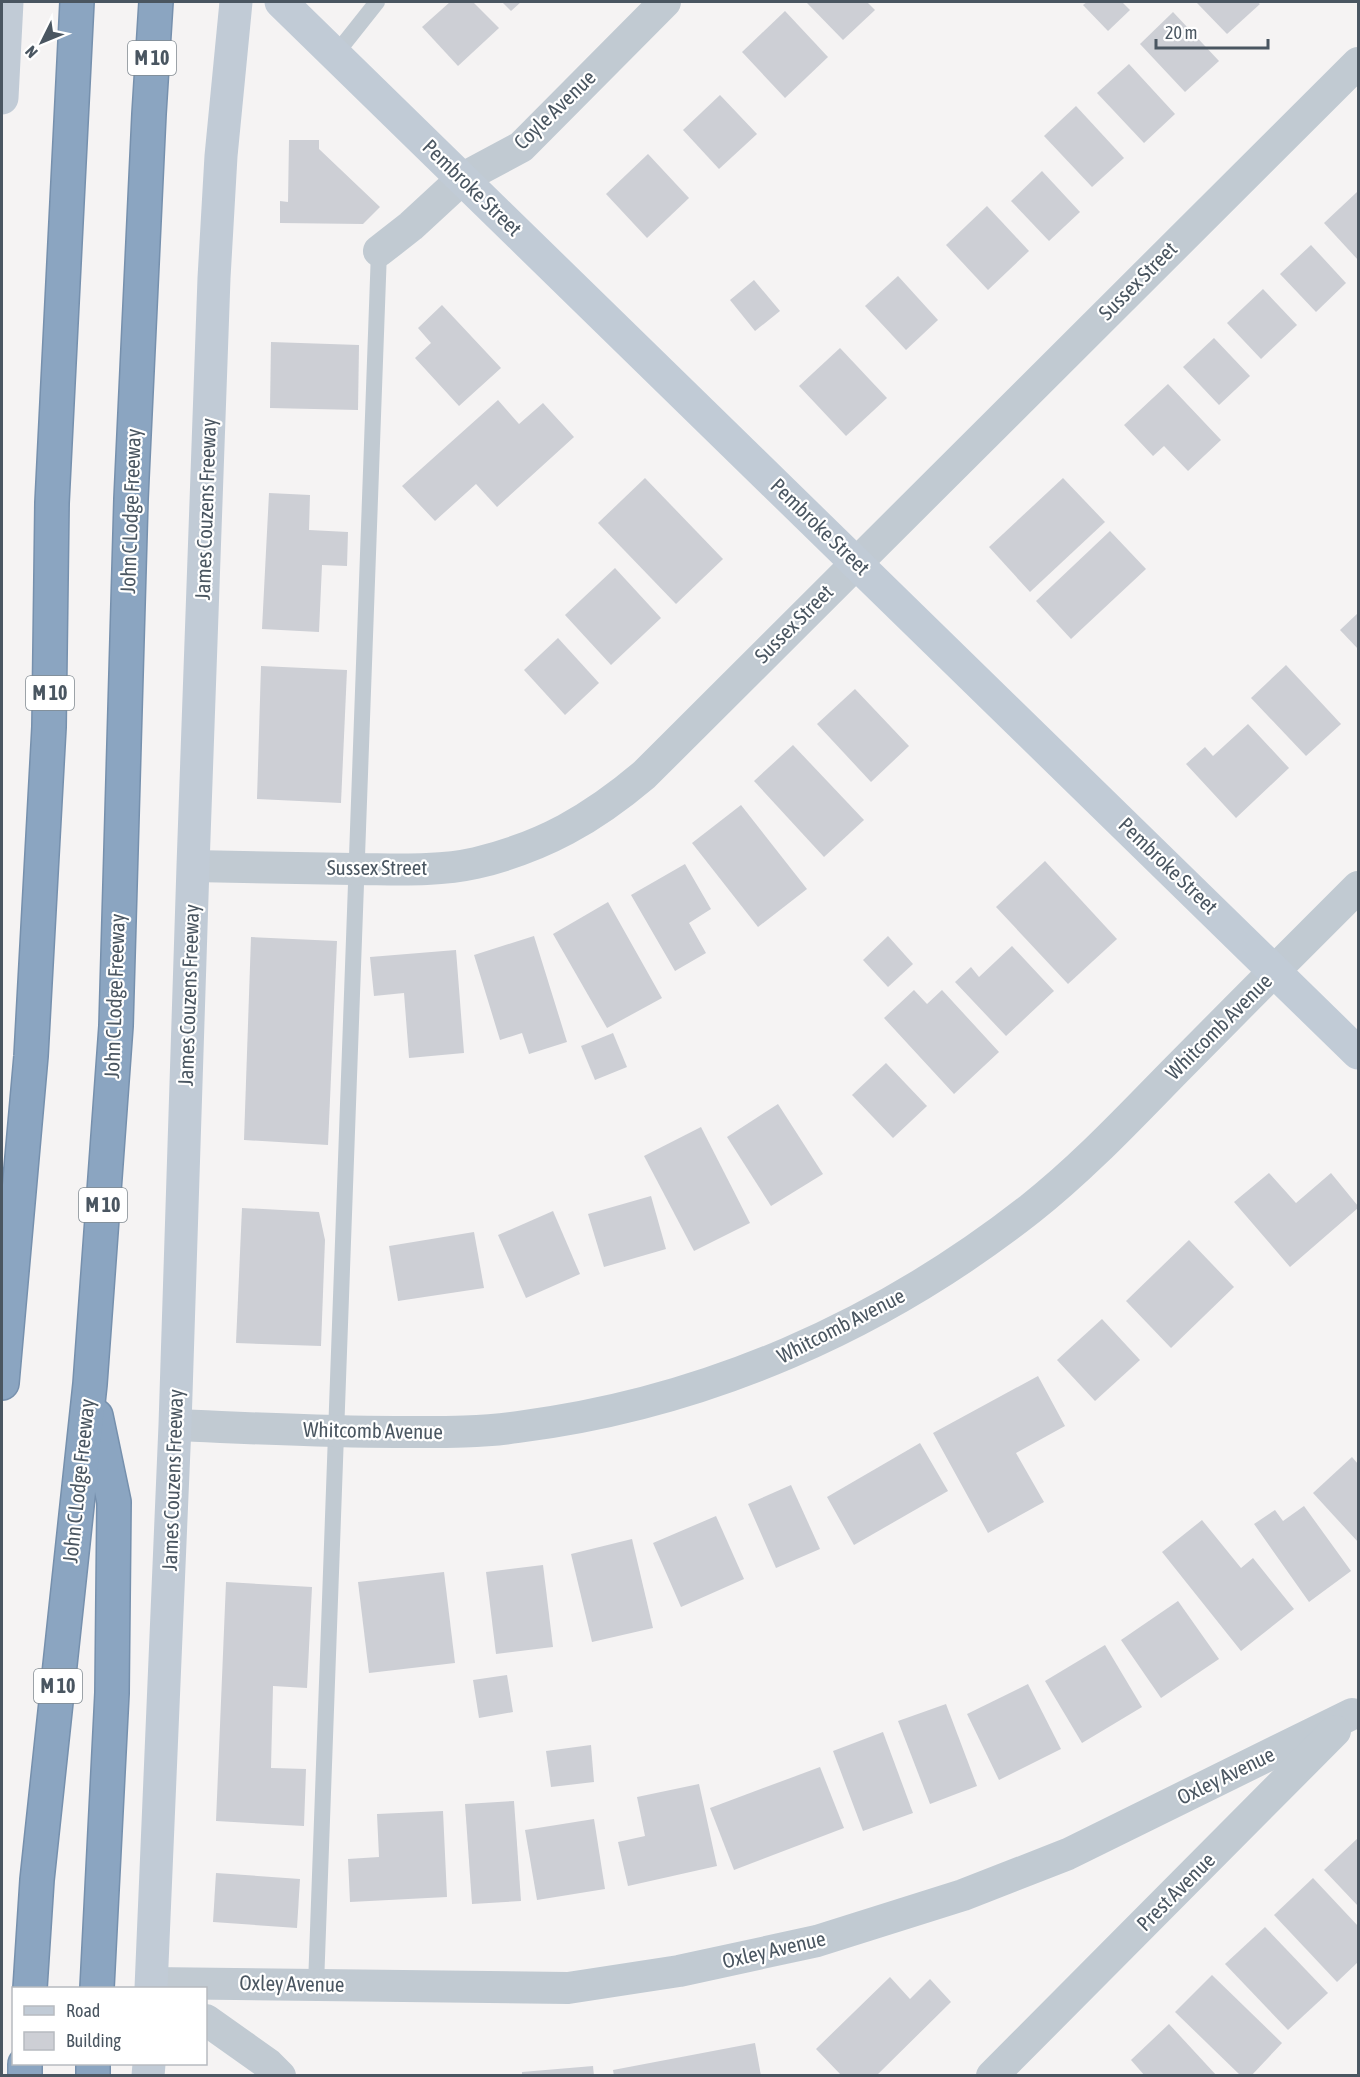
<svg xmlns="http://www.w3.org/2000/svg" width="1360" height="2077" font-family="'Asap Condensed',sans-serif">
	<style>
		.building { fill: #cdcfd5 }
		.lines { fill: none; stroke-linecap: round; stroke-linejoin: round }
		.highway-casing { stroke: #7690ad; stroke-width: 36 }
		.lane { stroke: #c1cad2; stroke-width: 16 }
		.street { stroke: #c1cad2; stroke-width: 32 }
		.secondary { stroke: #c1cbd6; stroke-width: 33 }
		.highway { stroke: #8ba5c1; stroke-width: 33 }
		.labels { text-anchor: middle; stroke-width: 4.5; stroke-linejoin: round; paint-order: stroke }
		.shield { fill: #fff; stroke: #808990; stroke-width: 1.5 }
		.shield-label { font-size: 20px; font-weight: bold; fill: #4a5661 }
		.street-label { font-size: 21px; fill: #4a5661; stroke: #fff }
	</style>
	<rect width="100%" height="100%" fill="#f5f3f3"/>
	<g class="building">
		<polygon points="450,2 473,2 499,28 458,66 422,27"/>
		<polygon points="502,2 521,2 511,11"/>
		<polygon points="806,2 867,2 875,10 843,40"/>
		<polygon points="1087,2 1122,2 1130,10 1108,31 1083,5"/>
		<polygon points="1196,2 1257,2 1260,4 1227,34"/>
		<polygon points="785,11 828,57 785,98 742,52"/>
		<polygon points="1173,12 1219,61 1185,92 1140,44"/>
		<polygon points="1129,64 1175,114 1144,143 1097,93"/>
		<polygon points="720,95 757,134 719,169 683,130"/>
		<polygon points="1076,106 1124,158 1092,187 1044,136"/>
		<polygon points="289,140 319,140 319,149 380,207 363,224 280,223 280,201 288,202"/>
		<polygon points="648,154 689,198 647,238 606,194"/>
		<polygon points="1042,171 1080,212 1049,241 1011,201"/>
		<polygon points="1357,192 1358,193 1358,260 1324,223"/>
		<polygon points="987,206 1029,251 988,290 946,245"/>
		<polygon points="1311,245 1346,283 1316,312 1280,274"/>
		<polygon points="898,276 938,320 906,350 865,306"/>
		<polygon points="754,280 780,311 755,331 730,300"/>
		<polygon points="1263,289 1297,325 1261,359 1227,323"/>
		<polygon points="442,305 501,368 459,406 415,358 431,343 418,328"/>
		<polygon points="1214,338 1250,376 1219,405 1183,367"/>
		<polygon points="271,342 359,345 358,410 270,408"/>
		<polygon points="840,348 887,398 846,436 799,386"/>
		<polygon points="1168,384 1221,440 1188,471 1164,446 1153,456 1124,425"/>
		<polygon points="498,400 519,424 543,403 574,437 497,507 476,484 435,521 402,486"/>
		<polygon points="645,478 723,559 676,604 598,523"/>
		<polygon points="1063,478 1105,522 1030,592 989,547"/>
		<polygon points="269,493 310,495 309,530 348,532 347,566 322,565 319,632 262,629"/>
		<polygon points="1110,531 1146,569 1071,639 1036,601"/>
		<polygon points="615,568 661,618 611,665 565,615"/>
		<polygon points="1358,613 1358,649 1340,630"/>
		<polygon points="558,638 599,683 565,715 524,670"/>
		<polygon points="1286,665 1341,724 1306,756 1251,698"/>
		<polygon points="261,666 347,670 341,803 257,799"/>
		<polygon points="855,689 909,746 871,782 817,724"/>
		<polygon points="1248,724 1289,768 1236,818 1186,764 1205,747 1213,756"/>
		<polygon points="793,745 864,820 824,857 754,781"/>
		<polygon points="741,805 807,889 758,927 692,843"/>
		<polygon points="1045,861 1117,939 1068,984 996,907"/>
		<polygon points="685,864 711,909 689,923 706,953 675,971 631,895"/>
		<polygon points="608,902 662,998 607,1028 553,934"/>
		<polygon points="534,936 567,1042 529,1054 522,1033 500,1040 474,955"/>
		<polygon points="888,936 913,964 888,987 863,960"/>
		<polygon points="251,937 337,941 328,1145 244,1140"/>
		<polygon points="1012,946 1054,991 1006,1036 955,982 971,967 979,977"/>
		<polygon points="456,950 464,1053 409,1058 404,993 374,996 370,957"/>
		<polygon points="914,990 927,1004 942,990 999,1052 954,1094 884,1018"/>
		<polygon points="613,1033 627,1067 595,1080 581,1046"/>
		<polygon points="886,1063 927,1106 893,1138 852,1095"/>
		<polygon points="778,1104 823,1174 771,1206 727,1137"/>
		<polygon points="701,1127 750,1223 694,1251 644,1156"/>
		<polygon points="1269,1173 1296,1203 1331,1173 1358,1206 1358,1208 1290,1267 1234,1202"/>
		<polygon points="651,1196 666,1249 604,1267 588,1214"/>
		<polygon points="242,1208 319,1212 325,1240 321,1346 236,1343"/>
		<polygon points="553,1211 580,1274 526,1298 498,1235"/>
		<polygon points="474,1232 484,1288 398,1301 389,1246"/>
		<polygon points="1189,1240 1234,1287 1171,1348 1126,1301"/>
		<polygon points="1102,1319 1140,1360 1095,1401 1057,1360"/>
		<polygon points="1038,1376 1065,1426 1016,1453 1044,1502 988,1533 933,1433"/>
		<polygon points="920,1443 948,1491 854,1545 827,1497"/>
		<polygon points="1352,1457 1358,1464 1358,1542 1313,1493"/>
		<polygon points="791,1485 820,1549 776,1568 748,1504"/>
		<polygon points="1304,1506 1351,1571 1309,1602 1254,1524 1275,1510 1283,1521"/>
		<polygon points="716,1516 744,1579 681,1607 653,1543"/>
		<polygon points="1202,1520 1241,1568 1253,1558 1294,1609 1241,1651 1162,1552"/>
		<polygon points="632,1539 653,1628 592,1642 571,1554"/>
		<polygon points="543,1565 553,1647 496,1654 486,1572"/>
		<polygon points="444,1572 455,1663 369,1673 358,1582"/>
		<polygon points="226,1582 312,1587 307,1688 273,1686 271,1768 306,1769 304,1826 216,1821"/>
		<polygon points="1178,1601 1219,1659 1161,1698 1121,1640"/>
		<polygon points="1105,1645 1142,1707 1082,1743 1045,1681"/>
		<polygon points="507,1675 513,1712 479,1718 473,1680"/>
		<polygon points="1028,1684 1061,1749 999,1780 967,1714"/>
		<polygon points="946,1704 977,1786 930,1804 898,1721"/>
		<polygon points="883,1732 913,1813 863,1831 833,1751"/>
		<polygon points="591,1745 594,1782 551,1787 546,1751"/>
		<polygon points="820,1767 844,1828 734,1870 710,1808"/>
		<polygon points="699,1784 717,1866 628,1886 618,1842 645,1836 637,1797"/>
		<polygon points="514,1801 521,1901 472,1904 465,1804"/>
		<polygon points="443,1811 447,1897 350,1902 348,1859 379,1857 377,1814"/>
		<polygon points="594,1819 605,1889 537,1900 525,1830"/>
		<polygon points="1358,1838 1358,1906 1324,1870"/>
		<polygon points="216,1873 300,1879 297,1928 213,1922"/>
		<polygon points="1313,1878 1358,1926 1358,1962 1337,1982 1274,1915"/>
		<polygon points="1265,1927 1328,1993 1288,2030 1225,1964"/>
		<polygon points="1212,1975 1282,2043 1251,2076 1241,2076 1175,2012"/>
		<polygon points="890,1977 910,1999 930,1979 951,2002 876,2076 842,2076 816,2049"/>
		<polygon points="1169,2024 1217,2076 1145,2076 1131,2060"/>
		<polygon points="755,2043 761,2076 614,2076 613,2070"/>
		<polygon points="593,2066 594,2076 522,2076 522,2072"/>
	</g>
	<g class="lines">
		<g class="highway-casing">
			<g id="highway">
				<polyline points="2,1383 31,1056 49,727 52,503 77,2"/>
				<polyline points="96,1416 114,1502 112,1693 97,1988"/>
				<polyline points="30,1988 37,1880 90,1384 116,1026 131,499 149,114 156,2"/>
				<polyline points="25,2076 25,2064"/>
				<polyline points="93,2076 93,2064"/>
			</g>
		</g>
		<g class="lane">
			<polyline points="335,55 377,2"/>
			<polyline points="316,1985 379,251"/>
		</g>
		<g class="street">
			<polyline points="379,251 411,226 463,178 521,147 665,2"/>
			<path d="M193,866C246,867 299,868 353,869C393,869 436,872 476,863C543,847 592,819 644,775L1358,63"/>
			<path d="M175,1425C249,1428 322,1432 395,1432C436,1432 477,1433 518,1427C706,1403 881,1326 1030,1209C1082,1168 1128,1119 1174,1072C1235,1010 1297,948 1358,887"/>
			<polyline points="151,1983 568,1988 679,1971 817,1941 963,1895 1068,1854 1352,1714"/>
			<polyline points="206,2020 268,2064 280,2076"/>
			<polyline points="992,2076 1335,1731"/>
		</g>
		<g class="secondary">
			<polyline points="281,2 1358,1053"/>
			<polyline points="2,98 7,2"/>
			<polyline points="151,1988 175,1425 193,866 214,278 221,156 236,2"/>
			<polyline points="148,2076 149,2064"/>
		</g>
		<use href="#highway" class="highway"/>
	</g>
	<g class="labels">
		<g class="shield">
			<rect x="128" y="41" width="48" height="34" rx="4.5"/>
			<rect x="26" y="676" width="48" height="34" rx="4.5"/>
			<rect x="79" y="1188" width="48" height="34" rx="4.5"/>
			<rect x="34" y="1669" width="48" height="34" rx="4.5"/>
		</g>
		<g class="shield-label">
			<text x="152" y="65">M 10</text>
			<text x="50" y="700">M 10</text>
			<text x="103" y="1212">M 10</text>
			<text x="58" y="1693">M 10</text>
		</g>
		<g class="street-label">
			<text transform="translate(555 110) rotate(-44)" y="7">Coyle Avenue</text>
			<text transform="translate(472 188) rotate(44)" y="7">Pembroke Street</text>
			<text transform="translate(1138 281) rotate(-45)" y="7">Sussex Street</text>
			<text transform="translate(206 509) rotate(-88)" y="7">James Couzens Freeway</text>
			<text transform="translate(131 511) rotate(-88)" y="7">John C Lodge Freeway</text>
			<text transform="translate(820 527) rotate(44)" y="7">Pembroke Street</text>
			<text transform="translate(794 624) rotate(-45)" y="7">Sussex Street</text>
			<text transform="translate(1168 866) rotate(44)" y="7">Pembroke Street</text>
			<text x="377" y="875">Sussex Street</text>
			<text transform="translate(189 995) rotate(-88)" y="7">James Couzens Freeway</text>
			<text transform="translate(115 996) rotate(-88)" y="7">John C Lodge Freeway</text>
			<text transform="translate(1219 1027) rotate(-45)" y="7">Whitcomb Avenue</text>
			<text transform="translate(841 1326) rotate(-27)" y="7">Whitcomb Avenue</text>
			<text transform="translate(373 1431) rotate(1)" y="7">Whitcomb Avenue</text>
			<text transform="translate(173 1480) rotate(-88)" y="7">James Couzens Freeway</text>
			<text transform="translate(79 1481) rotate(-84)" y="7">John C Lodge Freeway</text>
			<text transform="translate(1226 1776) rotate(-26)" y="7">Oxley Avenue</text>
			<text transform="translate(1176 1892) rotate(-45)" y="7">Prest Avenue</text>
			<text transform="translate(774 1950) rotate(-13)" y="7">Oxley Avenue</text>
			<text transform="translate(292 1984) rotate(1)" y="7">Oxley Avenue</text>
		</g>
	</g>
	<rect width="1360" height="2077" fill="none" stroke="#4a5661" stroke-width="6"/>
	<rect x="12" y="1987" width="195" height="78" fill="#ffffff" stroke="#b7bbc0" stroke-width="1.5"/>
	<rect x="24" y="2006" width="30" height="9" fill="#c1cbd6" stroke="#b7bbc0" stroke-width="1.5"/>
	<text x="66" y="2017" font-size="18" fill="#4a5661">Road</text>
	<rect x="24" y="2032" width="30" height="18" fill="#cdcfd5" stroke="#b7bbc0" stroke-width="1.5"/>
	<text x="66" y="2047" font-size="18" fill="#4a5661">Building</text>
	<g transform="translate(42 42) rotate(227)" stroke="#ffffff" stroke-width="4.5" paint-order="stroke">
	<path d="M0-4.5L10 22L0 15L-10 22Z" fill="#4a5661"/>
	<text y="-9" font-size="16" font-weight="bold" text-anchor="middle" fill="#4a5661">N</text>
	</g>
	<path d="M1156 39v9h112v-9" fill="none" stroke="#4a5661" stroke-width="3"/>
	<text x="1165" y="39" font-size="18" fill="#4a5661" stroke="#ffffff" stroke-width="4.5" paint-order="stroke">20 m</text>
</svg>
